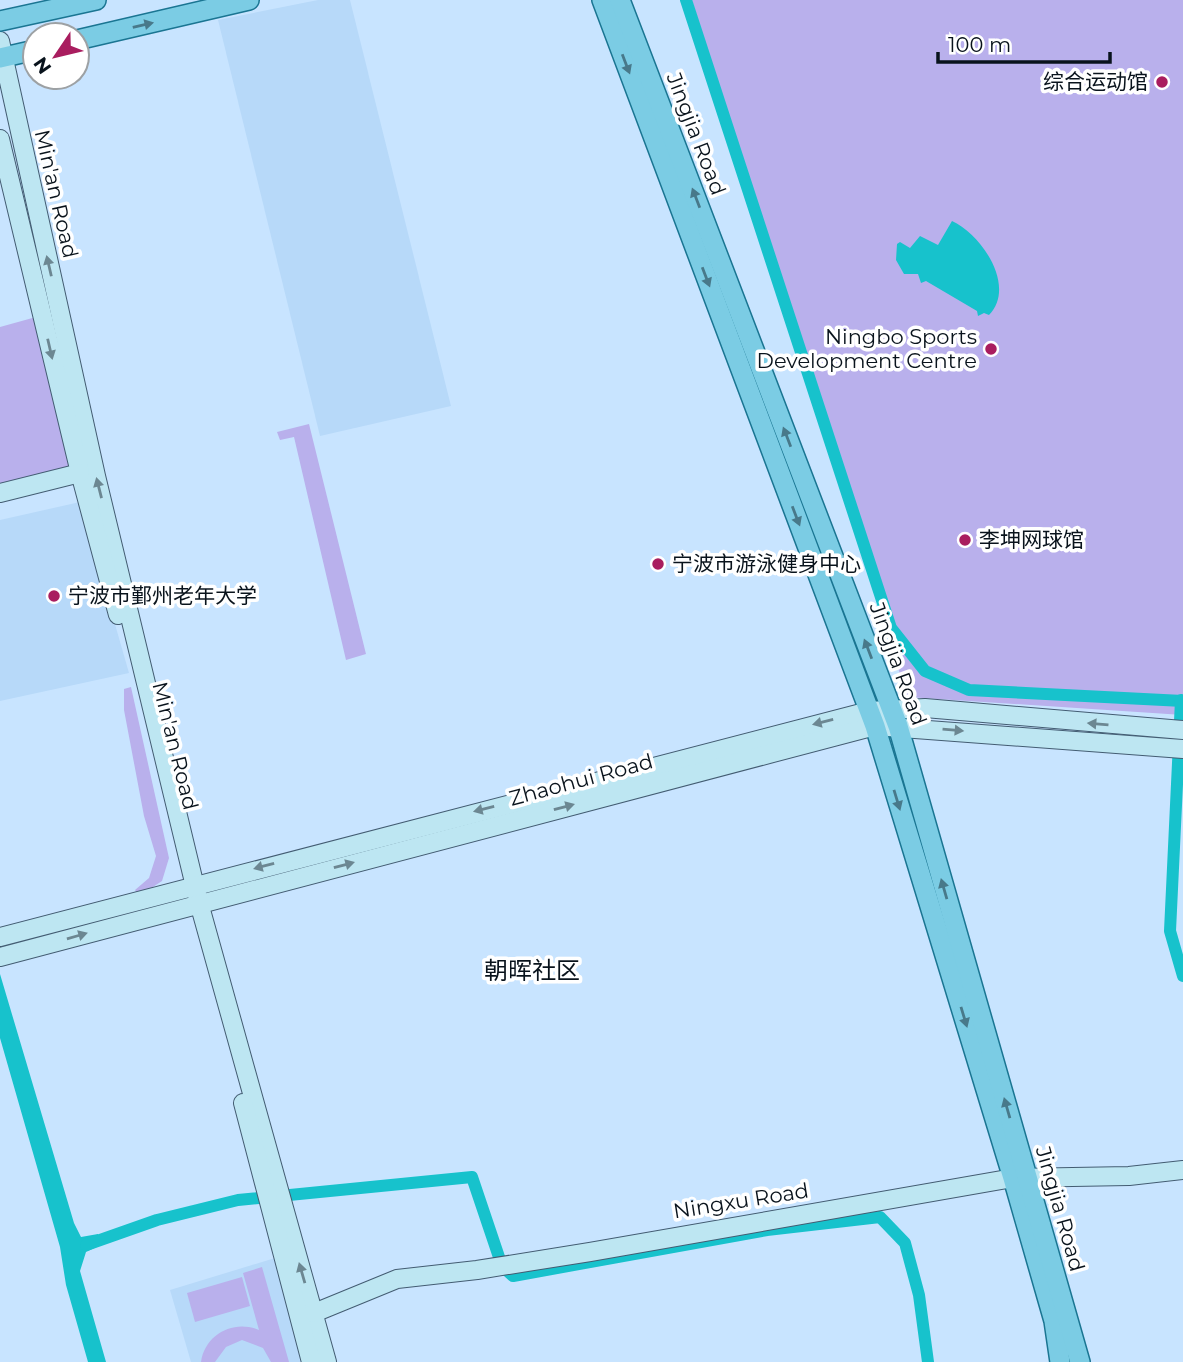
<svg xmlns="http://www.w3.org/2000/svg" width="1183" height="1362" font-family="Montserrat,'Noto Sans SC',sans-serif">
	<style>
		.built { fill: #b7d9f9 }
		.green { fill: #b9b0ec }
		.water { fill: #17c2cc }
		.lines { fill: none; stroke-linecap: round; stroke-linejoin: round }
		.canal { stroke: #17c2cc; stroke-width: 12 }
		.secondary-casing { stroke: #435c72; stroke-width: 20 }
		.primary-casing { stroke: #1a7592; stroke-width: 22 }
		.secondary { stroke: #bde6f2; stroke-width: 18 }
		.primary { stroke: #7bcce4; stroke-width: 19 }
		.oneway { fill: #48798a }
		.oneway2 { fill: #6c8792 }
		.poi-dot { fill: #a91d5f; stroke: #fff; stroke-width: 2.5 }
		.labels { text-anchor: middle; stroke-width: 7; stroke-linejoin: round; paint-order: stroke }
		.poi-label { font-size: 21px; fill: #09131c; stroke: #fff; text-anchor: start }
		.street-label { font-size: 21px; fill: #09131c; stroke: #fff }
		.quarter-label { font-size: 24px; fill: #09131c; stroke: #fff }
	</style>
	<rect width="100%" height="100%" fill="#c8e4ff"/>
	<g class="built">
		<polygon points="318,0 350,0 451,406 320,436 218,20"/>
		<polygon points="80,502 129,673 0,701 0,520"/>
		<polygon points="275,1258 303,1362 191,1362 170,1290"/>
	</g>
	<g class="green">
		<polygon points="692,0 1183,0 1183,715 907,697"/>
		<polygon points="36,317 72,468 0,485 0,327"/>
		<polygon points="309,424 366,654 346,660 294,437 280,440 277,432"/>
		<polygon points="131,687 169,858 162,881 139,896 135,890 149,878 156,856 144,816 124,710 124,689"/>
		<path d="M262,1267L289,1362H271L263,1348L242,1340L226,1347L215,1362H201C205,1334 234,1319 259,1330L243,1273Z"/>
		<polygon points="242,1277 250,1306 195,1322 187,1293"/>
	</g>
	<g class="water">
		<path d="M952,221C981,234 1017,286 989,315L984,313L978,316L977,311L926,281L921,283L918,274H904L896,260L897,244L900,242L910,248L920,236L938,245Z"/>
		<polygon points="0,974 74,1223 81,1237 98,1234 101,1245 86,1252 80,1271 106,1362 88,1362 66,1285 60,1247 0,1038"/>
	</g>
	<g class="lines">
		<g class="canal">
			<polyline points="686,0 891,628 925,671 969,690 1183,701"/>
			<polyline points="1181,700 1170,931 1183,976"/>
			<polyline points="86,1245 157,1220 238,1200 472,1177 502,1266 513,1276 767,1230 880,1217 905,1243 919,1295 928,1362"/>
		</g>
		<g class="secondary-casing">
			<g id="secondary">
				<polyline points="0,41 96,476 199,903 327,1362"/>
				<polyline points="0,139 80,473 118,615"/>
				<polyline points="0,493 80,473"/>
				<polyline points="0,937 869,711 925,708 1183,730"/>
				<polyline points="0,957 875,726 1183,749"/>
				<polyline points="243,1103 311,1362"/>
				<polyline points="314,1313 397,1279 477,1270 590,1252 1013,1178 1129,1176 1183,1170"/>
			</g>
		</g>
		<g class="primary-casing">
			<g id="primary">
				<polyline points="602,0 875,726 1013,1178 1054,1321 1060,1362"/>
				<polyline points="620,0 898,726 1080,1362"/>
				<polyline points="0,21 96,0"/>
				<polyline points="77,40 249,0"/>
				<polyline points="0,58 35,50"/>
			</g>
		</g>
		<use href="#secondary" class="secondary"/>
		<use href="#primary" class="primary"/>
	</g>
	<defs><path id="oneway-solid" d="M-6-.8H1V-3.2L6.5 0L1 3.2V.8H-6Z" transform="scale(1.75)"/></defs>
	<g class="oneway">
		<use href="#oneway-solid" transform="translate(143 25) rotate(-13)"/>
		<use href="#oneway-solid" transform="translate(626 64) rotate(69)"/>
		<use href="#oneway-solid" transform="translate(696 198) rotate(-111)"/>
		<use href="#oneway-solid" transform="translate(706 277) rotate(69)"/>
		<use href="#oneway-solid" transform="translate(787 437) rotate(-111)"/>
		<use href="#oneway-solid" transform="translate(796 516) rotate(69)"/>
		<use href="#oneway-solid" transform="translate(868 649) rotate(-111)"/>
		<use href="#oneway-solid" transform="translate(897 800) rotate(73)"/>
		<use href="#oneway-solid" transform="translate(944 889) rotate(-106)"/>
		<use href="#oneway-solid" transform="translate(964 1017) rotate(73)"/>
		<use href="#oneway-solid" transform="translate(1007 1108) rotate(-106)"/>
	</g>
	<g class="oneway2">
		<use href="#oneway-solid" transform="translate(49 266) rotate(-103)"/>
		<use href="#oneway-solid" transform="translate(50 349) rotate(77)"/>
		<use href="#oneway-solid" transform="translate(99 488) rotate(-104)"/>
		<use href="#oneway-solid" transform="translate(823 722) rotate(166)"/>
		<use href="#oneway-solid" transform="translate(1098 724) rotate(-175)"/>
		<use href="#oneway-solid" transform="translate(953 730) rotate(5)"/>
		<use href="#oneway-solid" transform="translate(564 807) rotate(-15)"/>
		<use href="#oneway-solid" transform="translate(484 809) rotate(166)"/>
		<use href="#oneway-solid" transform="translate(344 865) rotate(-15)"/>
		<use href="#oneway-solid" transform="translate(264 866) rotate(165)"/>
		<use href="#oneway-solid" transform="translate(77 936) rotate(-16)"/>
		<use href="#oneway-solid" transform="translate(302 1273) rotate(-106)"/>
	</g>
	<g class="poi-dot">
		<circle cx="1162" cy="82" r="7"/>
		<circle cx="991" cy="349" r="7"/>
		<circle cx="965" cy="540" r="7"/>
		<circle cx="658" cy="564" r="7"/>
		<circle cx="54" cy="596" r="7"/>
	</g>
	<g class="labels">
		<g class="poi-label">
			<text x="1148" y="89" text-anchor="end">综合运动馆</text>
			<text x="977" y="344" text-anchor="end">Ningbo Sports<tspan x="977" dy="24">Development Centre</tspan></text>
			<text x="979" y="547">李坤网球馆</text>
			<text x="672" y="571">宁波市游泳健身中心</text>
			<text x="68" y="603">宁波市鄞州老年大学</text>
		</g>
		<g class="street-label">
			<text transform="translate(696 134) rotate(69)" y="7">Jingjia Road</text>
			<text transform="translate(56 194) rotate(77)" y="7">Min'an Road</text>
			<text transform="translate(898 664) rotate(70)" y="7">Jingjia Road</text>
			<text transform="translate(175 746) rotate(76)" y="7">Min'an Road</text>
			<text transform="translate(581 780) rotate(-15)" y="7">Zhaohui Road</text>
			<text transform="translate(741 1201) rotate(-9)" y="7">Ningxu Road</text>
			<text transform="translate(1060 1209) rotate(74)" y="7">Jingjia Road</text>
		</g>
		<g class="quarter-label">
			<text x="532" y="979">朝晖社区</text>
		</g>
	</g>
	<g transform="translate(56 56) rotate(235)"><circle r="33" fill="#ffffff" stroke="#9da1a4" stroke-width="2"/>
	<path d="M0-5L12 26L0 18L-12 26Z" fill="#a91d5f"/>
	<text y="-10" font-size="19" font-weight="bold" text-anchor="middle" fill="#09131c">N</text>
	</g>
	<path d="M938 52v10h172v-10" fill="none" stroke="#09131c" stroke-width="3.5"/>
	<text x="948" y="52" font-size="21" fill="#09131c" stroke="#ffffff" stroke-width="5" paint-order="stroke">100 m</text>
</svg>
